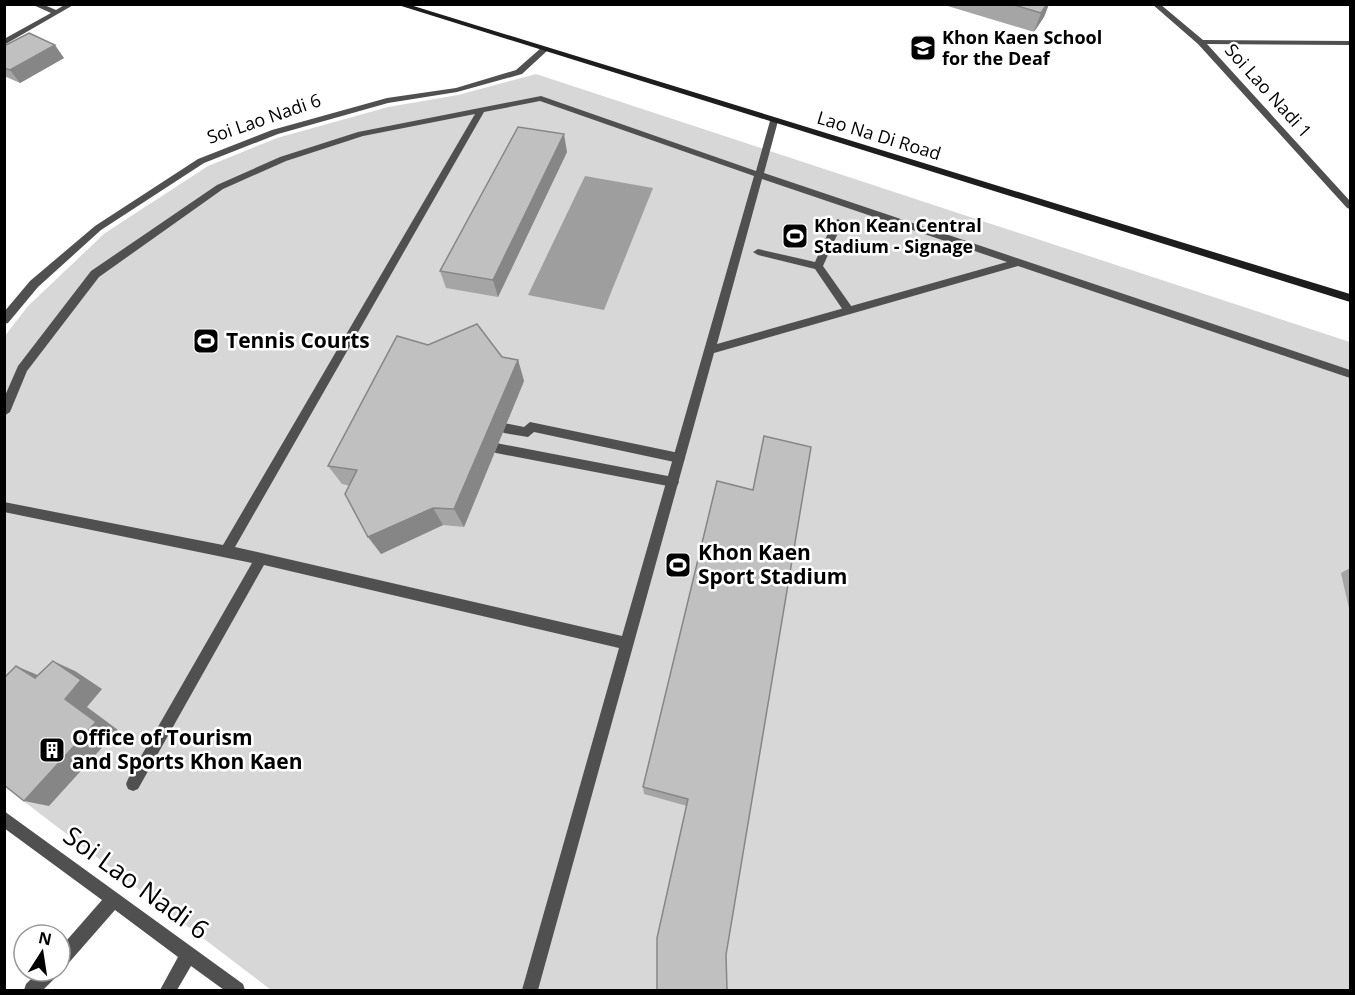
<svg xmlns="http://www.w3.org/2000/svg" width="1355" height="995" font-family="'Open Sans',sans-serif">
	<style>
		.green { fill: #d7d7d7 }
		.water { fill: #9e9e9e }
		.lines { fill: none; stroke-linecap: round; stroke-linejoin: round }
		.lane { fill: #505050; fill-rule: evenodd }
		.street { fill: #505050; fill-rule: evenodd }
		.secondary { fill: #1d1d1d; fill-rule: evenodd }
		.wall { fill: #a5a5a5 }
		.shaded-wall { fill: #868686 }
		.building { fill: #c0c0c0; stroke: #868686; stroke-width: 1.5 }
		.labels { text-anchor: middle; stroke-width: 5; stroke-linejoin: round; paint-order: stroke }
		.far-poi-label { font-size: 18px; font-weight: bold; fill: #000; stroke: #fff; text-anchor: start }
		.far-street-label { font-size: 18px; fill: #000; stroke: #fff }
		.poi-label { font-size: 21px; font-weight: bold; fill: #000; stroke: #fff; text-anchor: start }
		.near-street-label { font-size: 26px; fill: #000; stroke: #fff }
	</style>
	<rect width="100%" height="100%" fill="#fff"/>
	<polygon class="green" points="536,74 1350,342 1350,990 271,990 5,787 4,337 28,306 105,233 208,166 277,138 388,107 458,95"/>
	<polygon class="water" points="585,176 653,188 604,310 528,295"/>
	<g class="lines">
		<path class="lane" d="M541,96L756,171L770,121L777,119L778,121L764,173L1350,370V378L1018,266L714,353L538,990H522L619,648L264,565L138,789L133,791L128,789L126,784L128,779L252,563L4,512V502L223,545L475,114L363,136L286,161L223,189L99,277L27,371L10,412L4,416V398L18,366L91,271L217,185L280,157L358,132ZM540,101L754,176L622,636L235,547L484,112ZM762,179L1007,262L717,344Z"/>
		<g class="street">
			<polygon points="31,4 42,4 56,10 66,4 75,4 4,45 4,39 51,13"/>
			<polygon points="1152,4 1160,4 1203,40 1350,41 1350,45 1207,44 1350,201 1350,209 1347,208 1198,44"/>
			<polygon points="541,48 548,50 522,74 457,92 388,103 278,134 204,163 101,230 38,287 8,323 4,324 4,312 30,281 95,226 198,159 272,130 387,98 456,88 516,70"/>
			<polygon points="838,219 843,222 823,266 854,310 849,314 845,313 815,269 758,255 753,252 758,249 815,262 833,222"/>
			<polygon points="530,422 679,453 683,455 685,458 683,461 679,463 534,432 528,437 504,433 498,428 504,423 524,427"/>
			<polygon points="496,443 673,477 677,478 679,482 677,486 673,487 496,453 492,451 490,448 492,445"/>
			<polygon points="4,811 243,984 245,990 224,990 191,966 177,990 160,990 178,957 115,910 66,966 60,968 60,948 102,900 4,828"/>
			<polygon points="39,971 58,971 56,977 43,990 24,990 26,984"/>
		</g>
		<polygon class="secondary" points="395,4 407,4 1350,294 1350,302"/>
	</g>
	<g class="wall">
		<polygon points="941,4 1049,4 1044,17 1034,32"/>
		<polygon points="4,46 64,58 20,83 4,76"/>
		<polygon points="567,152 498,297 446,288 440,271"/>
		<polygon points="428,345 502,357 518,360 524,381 464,527 443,525 381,554 350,486 342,484 328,466"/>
		<polygon points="717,481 726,955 687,806 644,794 643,787"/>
		<polygon points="1350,568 1350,613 1341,573"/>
	</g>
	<g class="shaded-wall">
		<polygon points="1047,4 1049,4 1044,17 1034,32 1041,13"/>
		<polygon points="55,45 64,58 20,83 10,70"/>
		<polygon points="564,134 567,152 498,297 493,280"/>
		<polygon points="518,360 524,381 464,527 454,509"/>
		<polygon points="433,508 443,525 381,554 368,537"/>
		<polygon points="53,661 75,671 102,689 87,707 118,730 49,806 24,801 65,699"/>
		<polygon points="16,666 40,676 35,678"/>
	</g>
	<g class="building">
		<polygon points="1011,4 1047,4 1041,13"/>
		<polygon points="29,33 55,45 10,70 4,68 4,46"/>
		<polygon points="518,127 564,134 493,280 440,271"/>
		<polygon points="477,324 502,357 518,360 454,509 433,508 368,537 345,494 357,470 328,466 397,336 428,345"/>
		<polygon points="764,436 811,447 726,955 727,990 657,990 657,938 688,799 643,787 717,481 753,490"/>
		<polygon points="53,661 81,680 65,699 96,722 24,801 4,785 4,678 16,666 35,678"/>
	</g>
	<defs>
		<g id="school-square" transform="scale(1.35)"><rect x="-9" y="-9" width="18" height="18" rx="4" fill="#000" stroke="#fff"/><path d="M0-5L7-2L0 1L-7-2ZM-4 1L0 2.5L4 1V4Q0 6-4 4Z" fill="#fff"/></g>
		<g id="stadium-square" transform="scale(1.35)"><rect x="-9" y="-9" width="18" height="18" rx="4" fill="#000" stroke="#fff"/><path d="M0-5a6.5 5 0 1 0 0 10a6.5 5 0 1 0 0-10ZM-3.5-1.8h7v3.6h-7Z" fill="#fff"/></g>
		<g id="building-square" transform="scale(1.35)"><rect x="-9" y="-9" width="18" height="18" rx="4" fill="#000" stroke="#fff"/><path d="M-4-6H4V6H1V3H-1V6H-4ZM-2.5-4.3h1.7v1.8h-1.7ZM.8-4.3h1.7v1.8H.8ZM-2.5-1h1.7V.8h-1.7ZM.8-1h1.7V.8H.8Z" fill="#fff"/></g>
	</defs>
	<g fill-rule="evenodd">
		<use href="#school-square" x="923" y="48"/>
		<use href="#stadium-square" x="795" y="236"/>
		<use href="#stadium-square" x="206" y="341"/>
		<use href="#stadium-square" x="678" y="565"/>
		<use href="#building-square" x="52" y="750"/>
	</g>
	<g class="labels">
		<g class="far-poi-label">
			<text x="942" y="44">Khon Kaen School<tspan x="942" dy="21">for the Deaf</tspan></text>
			<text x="814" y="232">Khon Kean Central<tspan x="814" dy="21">Stadium - Signage</tspan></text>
		</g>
		<g class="far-street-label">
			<text transform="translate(1268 91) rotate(48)" y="6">Soi Lao Nadi 1</text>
			<text transform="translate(264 119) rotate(-19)" y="6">Soi Lao Nadi 6</text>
			<text transform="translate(879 136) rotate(17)" y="6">Lao Na Di Road</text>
		</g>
		<g class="poi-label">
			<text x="226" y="348">Tennis Courts</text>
			<text x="698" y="560">Khon Kaen<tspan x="698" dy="24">Sport Stadium</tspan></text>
			<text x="72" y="745">Office of Tourism<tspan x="72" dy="24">and Sports Khon Kaen</tspan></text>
		</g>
		<g class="near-street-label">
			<text transform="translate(136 883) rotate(36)" y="9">Soi Lao Nadi 6</text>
		</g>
	</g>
	<rect width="1355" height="995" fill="none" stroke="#000000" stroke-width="12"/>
	<g transform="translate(42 953) rotate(12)"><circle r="28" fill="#ffffff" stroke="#999999" stroke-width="1.5"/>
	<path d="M0-4.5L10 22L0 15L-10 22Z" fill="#000000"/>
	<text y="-9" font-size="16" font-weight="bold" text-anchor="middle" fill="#000000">N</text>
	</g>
</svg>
